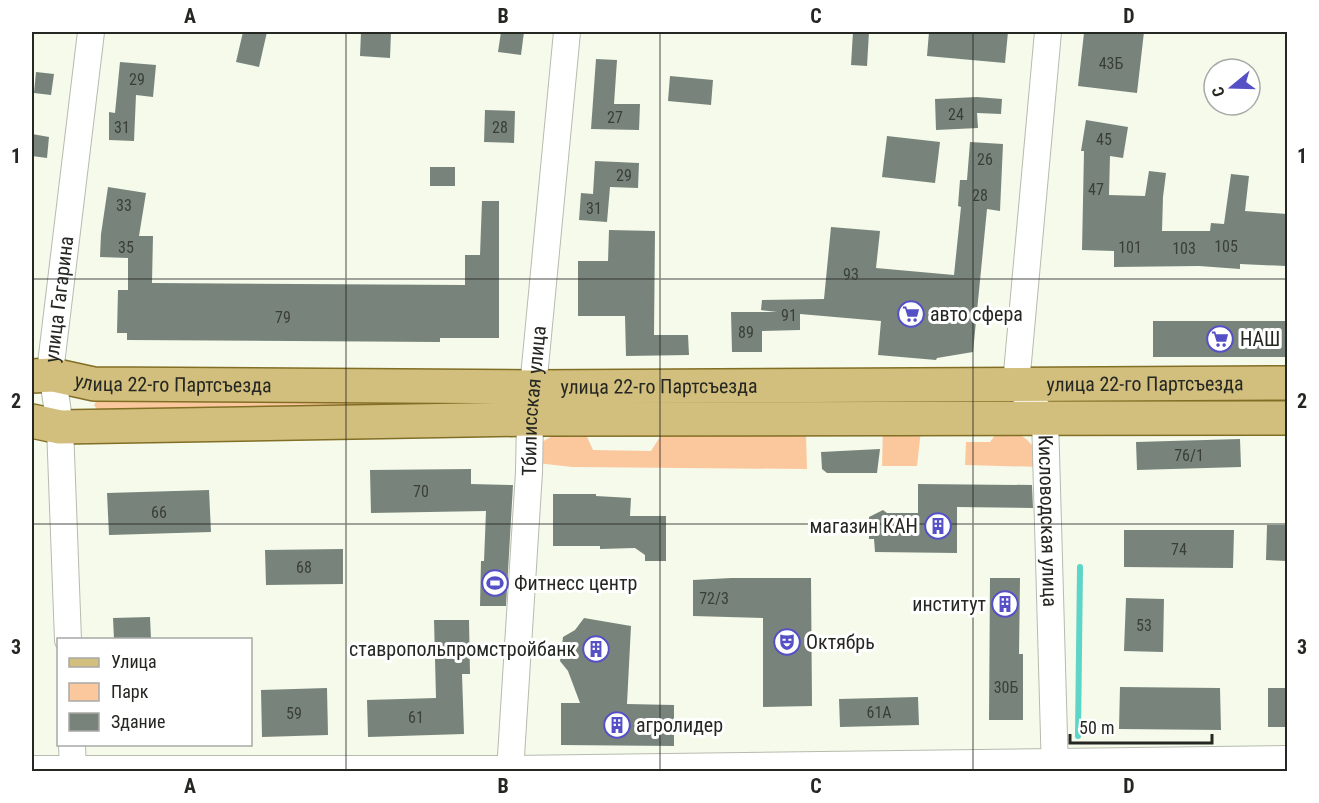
<svg xmlns="http://www.w3.org/2000/svg" width="1319" height="803" font-family="'Roboto Condensed',sans-serif">
	<style>
		.green { fill: #fbc89e }
		.lines { fill: none; stroke-linecap: round; stroke-linejoin: round }
		.stream { stroke: #5ed5c9; stroke-width: 6 }
		.building { fill: #78847b }
		.minor-casing { stroke: #b6bbae; stroke-width: 28 }
		.major-casing { stroke: #826e25; stroke-width: 36 }
		.minor { stroke: #fff; stroke-width: 26 }
		.major { stroke: #d2bf7d; stroke-width: 33 }
		.grid { fill: none; stroke: #252722; stroke-width: 1.5; stroke-opacity: 0.55 }
		.labels { text-anchor: middle; stroke-width: 6; stroke-linejoin: round; paint-order: stroke }
		.number-label { font-size: 16px; fill: #3a3e38 }
		.street-label { font-size: 20px; fill: #252722; stroke: #fff }
		.poi-label { font-size: 20px; fill: #252722; stroke: #fff; text-anchor: start }
		.neatline { fill: none; stroke: #252722; stroke-width: 2 }
		.grid-label { font-size: 20px; text-anchor: middle; font-weight: bold; fill: #252722 }
	</style>
	<rect width="100%" height="100%" fill="#f5faeb"/>
	<g class="green">
		<polygon points="483,395 493,406 98,411 94,405 97,400"/>
		<polygon points="883,428 921,430 917,466 882,466"/>
		<polygon points="564,429 584,430 593,450 651,451 663,432 806,434 807,469 572,467 537,463 542,442"/>
		<path d="M998,431C1023,431 1035,442 1041,467L965,465L966,442H990Z"/>
	</g>
	<g class="lines">
		<polyline class="stream" points="1078,736 1080,567"/>
	</g>
	<g class="building">
		<polygon points="243,32 267,32 259,67 236,62"/>
		<polygon points="361,32 391,32 390,58 360,56"/>
		<polygon points="501,32 524,32 521,55 498,52"/>
		<polygon points="853,32 869,32 867,66 851,65"/>
		<polygon points="929,32 1008,32 1005,63 927,56"/>
		<polygon points="1099,32 1144,32 1137,93 1078,86 1084,33 1099,34"/>
		<polygon points="596,59 617,60 614,104 640,104 639,130 591,129"/>
		<polygon points="120,62 156,65 153,97 136,95 134,141 109,140 109,112 115,113"/>
		<polygon points="36,72 54,74 51,95 34,93"/>
		<polygon points="670,76 713,80 711,105 668,101"/>
		<polygon points="977,97 1002,99 1001,114 977,113 978,128 936,130 935,99"/>
		<polygon points="485,110 515,111 514,143 484,142"/>
		<polygon points="1086,120 1128,127 1123,158 1110,156 1109,195 1145,196 1149,171 1166,173 1163,197 1162,231 1210,231 1211,223 1224,224 1231,174 1249,176 1245,211 1287,214 1286,266 1240,264 1240,269 1199,266 1114,267 1114,251 1082,250 1084,151 1081,151"/>
		<polygon points="32,134 49,137 47,158 32,156"/>
		<polygon points="887,136 940,142 935,183 882,177"/>
		<polygon points="970,142 1003,144 1000,211 987,209 973,352 937,358 936,360 878,355 881,321 800,314 800,330 762,331 762,352 732,352 731,312 777,312 761,310 762,300 824,299 831,227 880,231 876,268 954,275 961,207 958,206 960,180 967,180"/>
		<polygon points="595,161 639,163 638,188 610,187 607,222 579,220 581,193 593,194"/>
		<rect x="430" y="167" width="25" height="19"/>
		<polygon points="108,187 146,193 139,236 153,236 152,283 465,285 465,255 480,255 482,201 499,201 499,338 440,338 440,342 127,340 127,333 117,333 118,290 128,290 128,258 100,257 101,234"/>
		<polygon points="609,230 655,231 654,335 688,335 689,355 626,356 625,316 578,316 578,261 608,261"/>
		<rect x="1153" y="321" width="134" height="36"/>
		<polygon points="1240,439 1241,467 1137,470 1136,442"/>
		<polygon points="880,449 877,473 827,473 822,469 821,452"/>
		<polygon points="471,469 471,484 513,485 506,606 480,606 481,561 484,561 486,511 371,513 370,470"/>
		<polygon points="918,484 1032,485 1033,508 957,507 957,553 875,552 874,539 869,539 869,517 883,510 887,513 918,513"/>
		<polygon points="209,490 211,532 109,535 107,493"/>
		<polygon points="553,494 596,494 596,496 631,498 630,516 666,516 666,561 645,561 645,555 635,548 600,549 600,546 553,546"/>
		<polygon points="1267,525 1287,525 1287,561 1266,560"/>
		<polygon points="1124,530 1234,530 1233,568 1124,567"/>
		<polygon points="343,549 343,584 266,585 265,550"/>
		<polygon points="731,578 811,578 812,706 763,707 763,618 693,616 693,580"/>
		<polygon points="990,578 1020,578 1019,654 1023,654 1023,720 989,720"/>
		<polygon points="1126,598 1164,599 1163,652 1124,651"/>
		<polygon points="150,617 151,639 114,639 113,618"/>
		<polygon points="584,618 631,626 627,704 674,705 674,746 561,745 561,703 580,703 568,671 560,661 563,637 575,630"/>
		<polygon points="434,620 469,620 470,674 462,674 464,734 368,737 367,700 436,698"/>
		<polygon points="1120,687 1220,688 1221,730 1119,729"/>
		<polygon points="327,688 328,735 262,737 261,690"/>
		<rect x="1268" y="688" width="19" height="39"/>
		<polygon points="918,697 919,725 840,727 839,699"/>
	</g>
	<g class="lines">
		<g class="minor-casing">
			<g id="minor">
				<path id="s1" d="M1048,32L1016,384L1045,418L1055,772"/>
				<path id="s2" d="M68,640L60,427L51,364L91,32"/>
				<polyline points="72,744 73,772"/>
				<polyline points="32,769 510,769 1288,759"/>
				<path id="s3" d="M510,772L529,472L530,419L567,32"/>
			</g>
		</g>
		<g class="major-casing">
			<g id="major">
				<path id="s4" d="M32,376L53,375L94,384L534,387L1288,383"/>
				<polyline points="32,421 60,427 530,419 1288,418"/>
			</g>
		</g>
		<use href="#minor" class="minor"/>
		<use href="#major" class="major"/>
	</g>
	<path class="grid" d="M346,32V772M660,32V772M973,32V772M32,279H1288M32,524H1288"/>
	<defs>
		<g id="supermarket-ring" transform="scale(1.35)"><circle r="9.5" fill="#fff" stroke="#5650c7" stroke-width="1.5"/><path d="M-6-5.5h2.5l.6 2H6L4.5 2H-2.5L-4.4-4H-6ZM-1.5 3.2a1.3 1.3 0 1 0 .1 0ZM3 3.2a1.3 1.3 0 1 0 .1 0Z" fill="#5650c7"/></g>
		<g id="building-ring" transform="scale(1.35)"><circle r="9.5" fill="#fff" stroke="#5650c7" stroke-width="1.5"/><path d="M-4-6H4V6H1V3H-1V6H-4ZM-2.5-4.3h1.7v1.8h-1.7ZM.8-4.3h1.7v1.8H.8ZM-2.5-1h1.7V.8h-1.7ZM.8-1h1.7V.8H.8Z" fill="#5650c7"/></g>
		<g id="stadium-ring" transform="scale(1.35)"><circle r="9.5" fill="#fff" stroke="#5650c7" stroke-width="1.5"/><path d="M0-5a6.5 5 0 1 0 0 10a6.5 5 0 1 0 0-10ZM-3.5-1.8h7v3.6h-7Z" fill="#5650c7"/></g>
		<g id="theatre-ring" transform="scale(1.35)"><circle r="9.5" fill="#fff" stroke="#5650c7" stroke-width="1.5"/><path d="M-5-5.5Q0-4 5-5.5V0Q5 5 0 6Q-5 5-5 0ZM-3.3-2.5H-1v1.5H-3.3ZM1-2.5H3.3v1.5H1ZM-2.8 1Q0 5.5 2.8 1Z" fill="#5650c7"/></g>
	</defs>
	<g fill-rule="evenodd">
		<use href="#supermarket-ring" x="911" y="314"/>
		<use href="#supermarket-ring" x="1220" y="339"/>
		<use href="#building-ring" x="938" y="526"/>
		<use href="#stadium-ring" x="495" y="583"/>
		<use href="#building-ring" x="1005" y="604"/>
		<use href="#theatre-ring" x="787" y="642"/>
		<use href="#building-ring" x="596" y="649"/>
		<use href="#building-ring" x="617" y="725"/>
	</g>
	<g class="labels">
		<g class="number-label">
			<text x="1111" y="69">43Б</text>
			<text x="137" y="85">29</text>
			<text x="956" y="120">24</text>
			<text x="615" y="123">27</text>
			<text x="122" y="133">31</text>
			<text x="500" y="133">28</text>
			<text x="1104" y="145">45</text>
			<text x="985" y="165">26</text>
			<text x="624" y="181">29</text>
			<text x="1096" y="195">47</text>
			<text x="980" y="201">28</text>
			<text x="124" y="211">33</text>
			<text x="594" y="214">31</text>
			<text x="1226" y="252">105</text>
			<text x="126" y="253">35</text>
			<text x="1130" y="253">101</text>
			<text x="1184" y="254">103</text>
			<text x="851" y="280">93</text>
			<text x="789" y="321">91</text>
			<text x="283" y="323">79</text>
			<text x="746" y="338">89</text>
			<text x="1189" y="461">76/1</text>
			<text x="421" y="497">70</text>
			<text x="159" y="518">66</text>
			<text x="1179" y="555">74</text>
			<text x="304" y="573">68</text>
			<text x="714" y="604">72/3</text>
			<text x="1144" y="631">53</text>
			<text x="1006" y="693">30Б</text>
			<text x="879" y="718">61А</text>
			<text x="294" y="719">59</text>
			<text x="416" y="723">61</text>
		</g>
		<g class="street-label">
			<text dy="7" stroke="none"><textPath href="#s2" startOffset="342">улица Гагарина</textPath></text>
			<text dy="7" stroke="none"><textPath href="#s4" startOffset="142">улица 22-го Партсъезда</textPath></text>
			<text dy="7" stroke="none"><textPath href="#s4" startOffset="1114">улица 22-го Партсъезда</textPath></text>
			<text dy="7" stroke="none"><textPath href="#s4" startOffset="628">улица 22-го Партсъезда</textPath></text>
			<text dy="7" stroke="none"><textPath href="#s3" startOffset="372">Тбилисская улица</textPath></text>
			<text dy="7" stroke="none"><textPath href="#s1" startOffset="501">Кисловодская улица</textPath></text>
		</g>
		<g class="poi-label">
			<text x="930" y="321">авто сфера</text>
			<text x="1240" y="346">НАШ</text>
			<text x="918" y="533" text-anchor="end">магазин КАН</text>
			<text x="514" y="590">Фитнесс центр</text>
			<text x="986" y="611" text-anchor="end">институт</text>
			<text x="806" y="649">Октябрь</text>
			<text x="576" y="656" text-anchor="end">ставропольпромстройбанк</text>
			<text x="636" y="732">агролидер</text>
		</g>
	</g>
	<rect width="1319" height="803" fill="none" stroke="#ffffff" stroke-width="66"/>
	<rect x="57" y="638" width="195" height="108" fill="#ffffff" stroke="#a8a9a7" stroke-width="1.5"/>
	<rect x="69" y="658" width="30" height="9" fill="#d2bf7d" stroke="#a8a9a7" stroke-width="1.5"/>
	<text x="111" y="668" font-size="18" fill="#252722">Улица</text>
	<rect x="69" y="683" width="30" height="18" fill="#fbc89e" stroke="#a8a9a7" stroke-width="1.5"/>
	<text x="111" y="698" font-size="18" fill="#252722">Парк</text>
	<rect x="69" y="713" width="30" height="18" fill="#78847b" stroke="#a8a9a7" stroke-width="1.5"/>
	<text x="111" y="728" font-size="18" fill="#252722">Здание</text>
	<g transform="translate(1232 87) rotate(251)"><circle r="28" fill="#ffffff" stroke="#a8a9a7" stroke-width="1.5"/>
	<path d="M0-4.5L10 22L0 15L-10 22Z" fill="#5650c7"/>
	<text y="-9" font-size="16" font-weight="bold" text-anchor="middle" fill="#252722">С</text>
	</g>
	<path d="M1070 734v9h142v-9" fill="none" stroke="#252722" stroke-width="3"/>
	<text x="1079" y="734" font-size="18" fill="#252722" stroke="#ffffff" stroke-width="4.5" paint-order="stroke">50 m</text>
	<rect x="33" y="33" width="1253" height="737" class="neatline"/>
	<g class="grid-label">
		<text x="190" y="23">A</text>
		<text x="503" y="23">B</text>
		<text x="816" y="23">C</text>
		<text x="1129" y="23">D</text>
		<text x="16" y="163">1</text>
		<text x="1302" y="163">1</text>
		<text x="16" y="408">2</text>
		<text x="1302" y="408">2</text>
		<text x="16" y="654">3</text>
		<text x="1302" y="654">3</text>
		<text x="190" y="793">A</text>
		<text x="503" y="793">B</text>
		<text x="816" y="793">C</text>
		<text x="1129" y="793">D</text>
	</g>
</svg>
